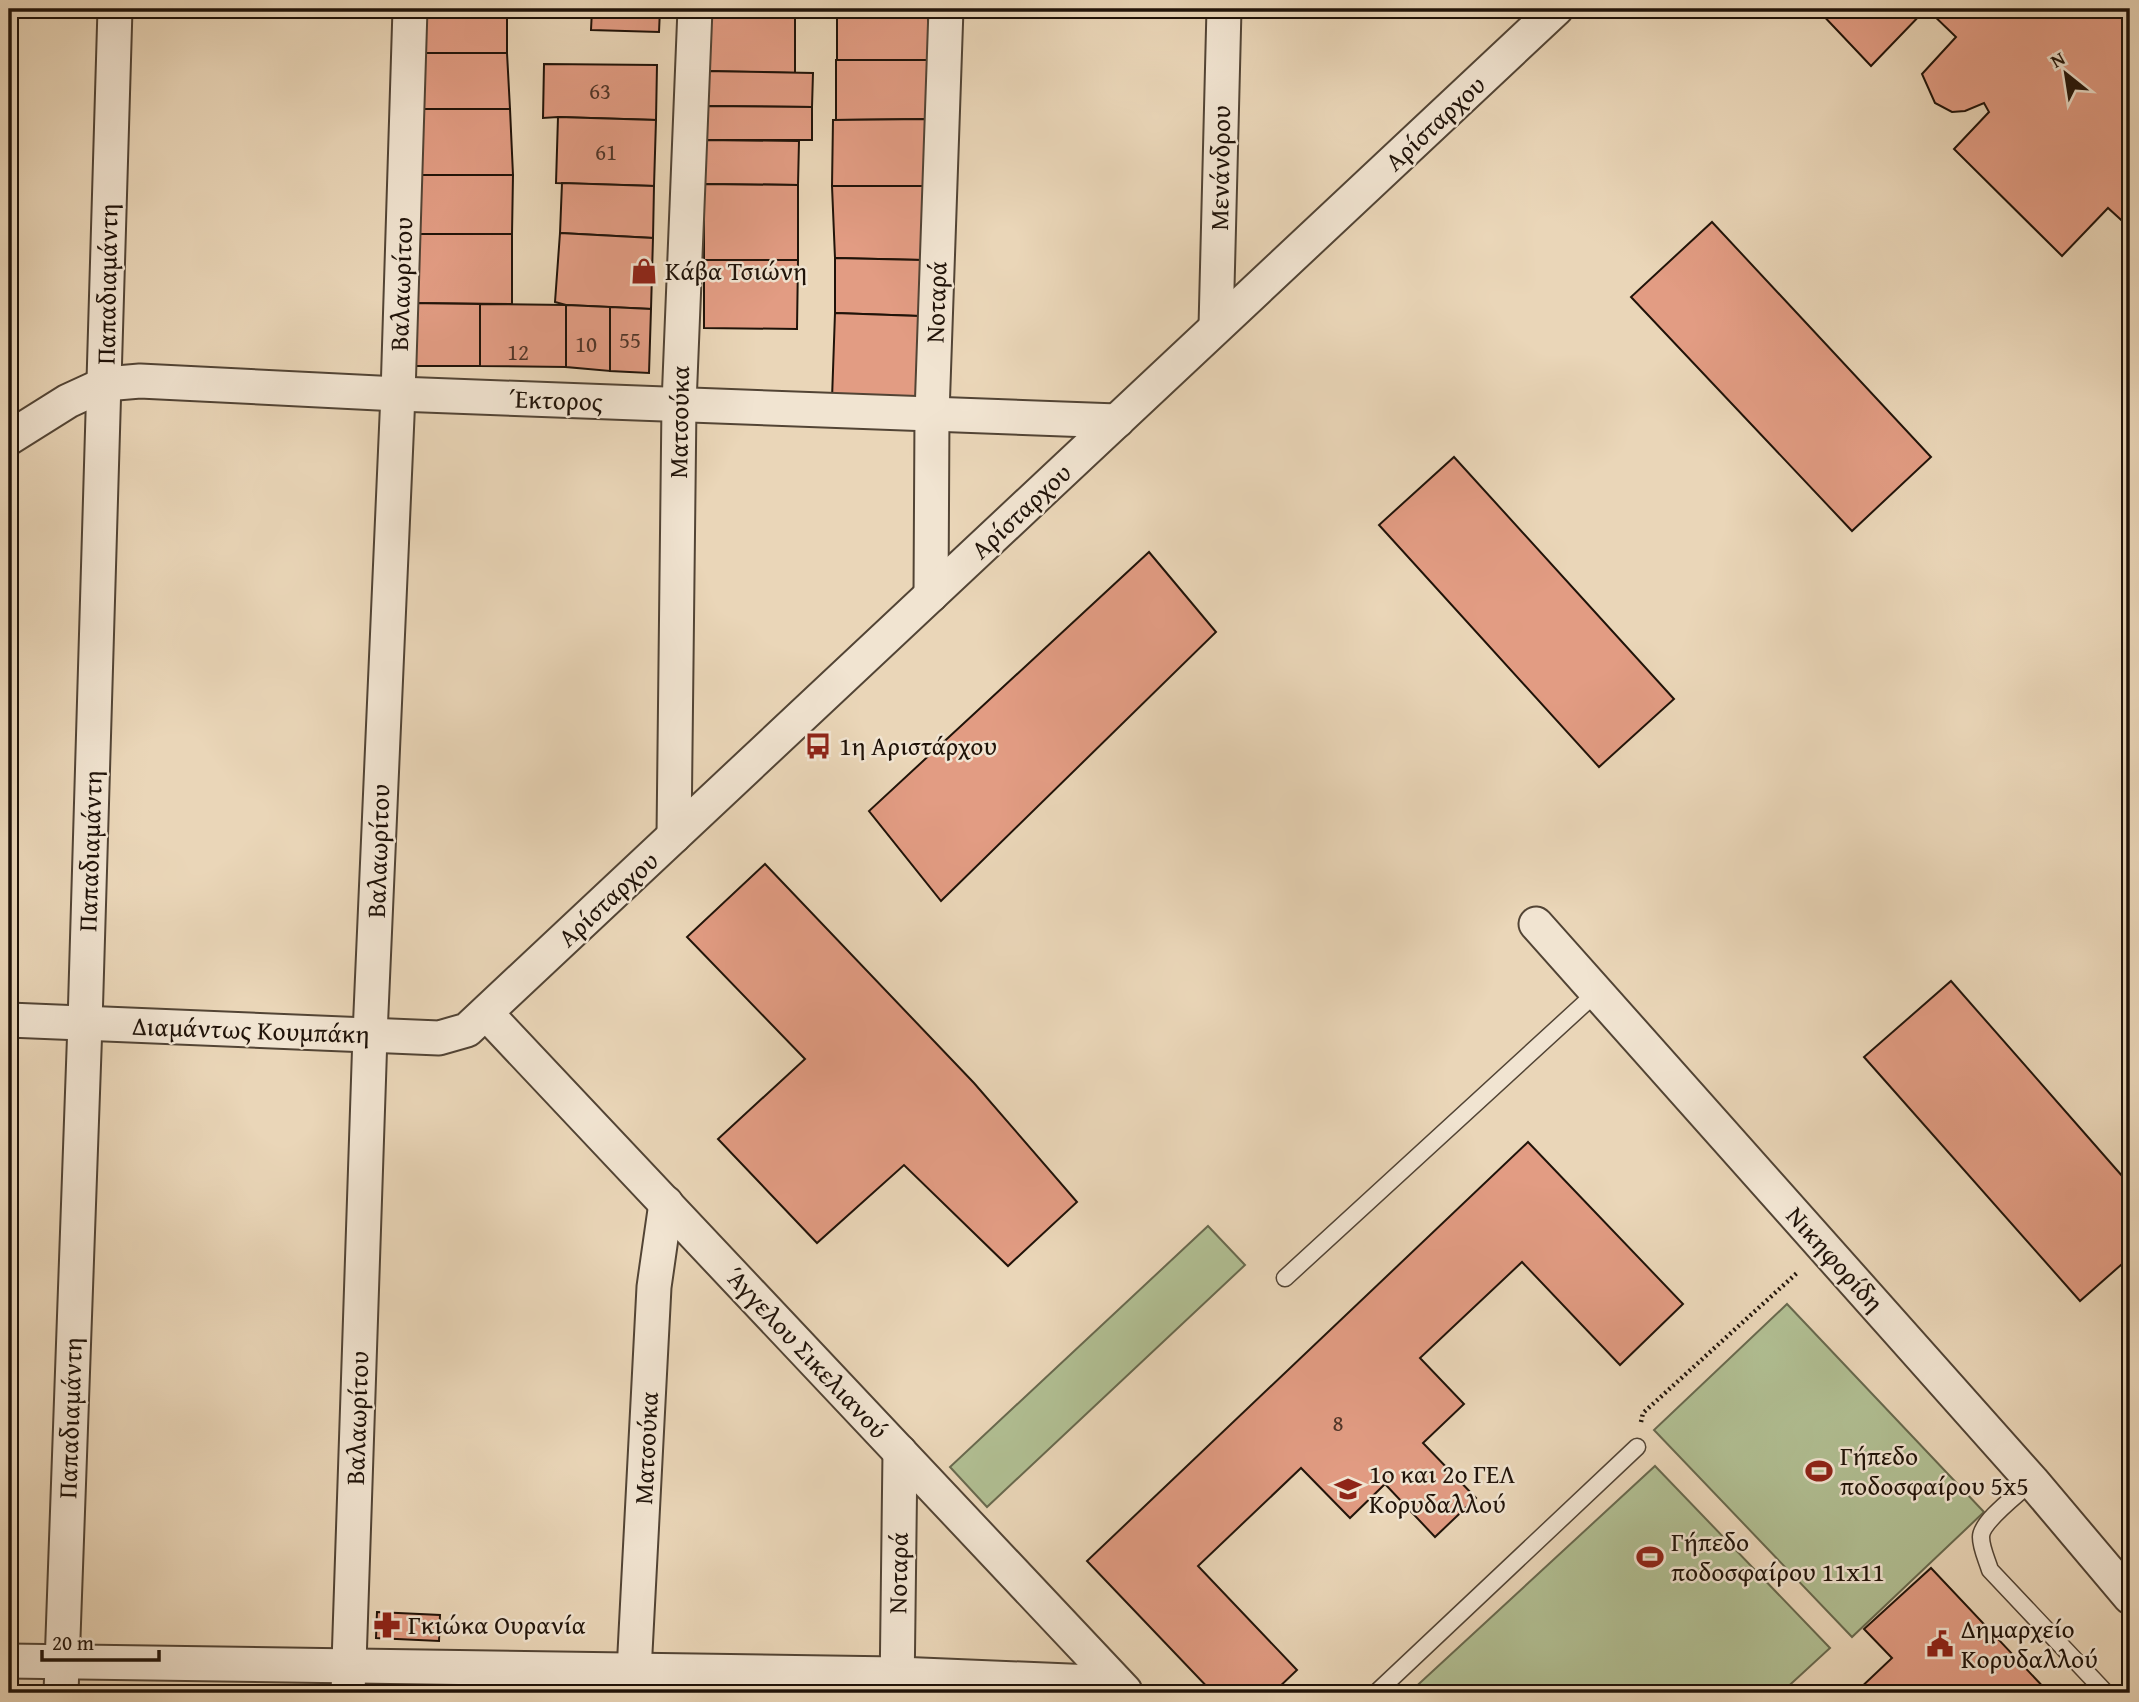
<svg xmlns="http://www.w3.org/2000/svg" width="2139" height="1702" font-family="'Gentium Book Plus',serif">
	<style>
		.green { fill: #b1bf93; stroke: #68694e; stroke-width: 2 }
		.building { fill: #e29c83; stroke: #201309; stroke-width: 2 }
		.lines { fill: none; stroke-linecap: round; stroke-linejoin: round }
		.lane-casing { stroke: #524435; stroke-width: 19 }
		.street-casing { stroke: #524435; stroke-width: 37 }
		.path { stroke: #201309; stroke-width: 4.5; stroke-dasharray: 2 3.5; stroke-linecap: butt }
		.lane { stroke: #f1e4d1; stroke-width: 16 }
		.street { stroke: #f1e4d1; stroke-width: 33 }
		.labels { text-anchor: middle; stroke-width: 5; stroke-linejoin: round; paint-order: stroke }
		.number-label { font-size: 23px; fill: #503528 }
		.street-label { font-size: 26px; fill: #201309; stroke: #f1e4d1 }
		.poi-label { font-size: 26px; fill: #201309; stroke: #f1e4d1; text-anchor: start }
	</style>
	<rect width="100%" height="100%" fill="#ead6b8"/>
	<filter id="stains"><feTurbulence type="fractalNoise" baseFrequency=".00286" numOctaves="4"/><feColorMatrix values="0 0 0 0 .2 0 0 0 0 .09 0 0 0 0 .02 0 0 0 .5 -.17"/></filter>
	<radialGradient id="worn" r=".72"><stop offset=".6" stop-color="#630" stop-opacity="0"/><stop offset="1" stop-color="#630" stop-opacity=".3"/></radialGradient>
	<g class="green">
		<polygon points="1208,1226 1245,1265 987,1507 950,1467"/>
		<polygon points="1787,1304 1984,1512 1852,1637 1654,1430"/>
		<polygon points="1655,1466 1830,1648 1781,1693 1409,1693"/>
	</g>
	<g class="building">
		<rect x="420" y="9" width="87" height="44"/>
		<polygon points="592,9 660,9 659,32 591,30"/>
		<polygon points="705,9 795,11 795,73 703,71"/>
		<polygon points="705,9 786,9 785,10"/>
		<polygon points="786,9 845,9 845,12 837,13"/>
		<polygon points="845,9 928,9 928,13 845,12"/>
		<polygon points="1817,9 1926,9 1871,66"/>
		<polygon points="1927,9 2130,9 2130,228 2108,208 2062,256 1954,149 1989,112 1984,103 1965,111 1952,112 1935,103 1922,74 1956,37"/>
		<rect x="837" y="13" width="91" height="47"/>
		<polygon points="420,53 507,53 510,109 417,109"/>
		<polygon points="836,60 928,60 927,119 836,120"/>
		<polygon points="544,64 657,65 656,120 558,117 543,118"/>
		<polygon points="703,71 813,73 812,107 704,106"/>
		<polygon points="704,106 812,107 812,140 704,140"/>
		<polygon points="417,109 510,109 513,175 415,175"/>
		<polygon points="558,117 656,120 654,186 556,183"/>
		<polygon points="927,119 927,186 832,186 833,120"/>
		<polygon points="704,140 799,141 798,185 704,184"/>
		<polygon points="415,175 513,175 512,234 408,234"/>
		<polygon points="562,183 654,186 653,238 560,233"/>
		<polygon points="704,184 798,185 798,260 704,260"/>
		<polygon points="832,186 927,186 922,260 835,258"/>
		<polygon points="1712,222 1931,457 1852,531 1631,297"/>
		<polygon points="560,233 653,238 651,309 566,305 555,302"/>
		<polygon points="408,234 512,234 512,304 408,303"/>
		<polygon points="835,258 922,260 919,316 835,313"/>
		<polygon points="704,260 798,260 797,329 704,328"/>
		<polygon points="408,303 480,304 480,366 408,366"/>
		<polygon points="480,304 566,305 566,367 480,366"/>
		<polygon points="566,305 610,307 610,371 566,367"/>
		<polygon points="610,307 651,309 649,373 610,371"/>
		<polygon points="835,313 919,316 917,402 832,399"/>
		<polygon points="1454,457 1674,699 1599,767 1379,525"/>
		<polygon points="1149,552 1216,632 941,901 869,811"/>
		<polygon points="765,864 974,1083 1077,1202 1008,1266 904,1165 817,1243 718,1139 805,1059 687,937"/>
		<polygon points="1951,981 2130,1185 2130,1257 2080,1301 1864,1057"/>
		<polygon points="1528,1142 1683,1304 1620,1365 1522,1262 1420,1358 1464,1404 1423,1443 1476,1498 1435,1537 1385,1484 1350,1518 1301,1468 1198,1566 1297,1670 1273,1693 1213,1693 1087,1561"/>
		<polygon points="1931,1568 2049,1693 1855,1693 1892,1658 1864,1629"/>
		<polygon points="377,1612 440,1615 439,1641 376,1638"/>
		<rect x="9" y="1687" width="32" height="6"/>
	</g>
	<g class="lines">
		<g class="lane-casing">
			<g id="lane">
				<polyline points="1285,1278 1597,992"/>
				<path d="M2032,1481C2020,1493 1981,1521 1981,1537C1981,1548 1987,1560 1990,1570L2106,1693"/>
				<polyline points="1376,1693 1637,1447"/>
			</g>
		</g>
		<g class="street-casing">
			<g id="street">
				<polyline points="1216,327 1224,9"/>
				<polyline points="9,438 68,401 105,384 140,381 398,394 1117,421"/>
				<polyline points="931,595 932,414 946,9"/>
				<polyline points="674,836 679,404 695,9"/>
				<polyline points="1536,924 2032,1481 2130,1597"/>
				<polyline points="486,1013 1125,1691"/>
				<polyline points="9,1020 439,1038 467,1030 1556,9"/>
				<polyline points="9,1661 897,1674 1117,1683"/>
				<polyline points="633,1691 654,1287 666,1203"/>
				<polyline points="61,1693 85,1023 115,9"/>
				<polyline points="348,1693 370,1035 398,394 410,9"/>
				<polyline points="897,1693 900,1452"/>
			</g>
		</g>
		<polyline class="path" points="1641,1422 1643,1413 1798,1272"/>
		<use href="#lane" class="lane"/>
		<use href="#street" class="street"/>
	</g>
	<defs>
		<g id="shop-bare" transform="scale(2.1)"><path d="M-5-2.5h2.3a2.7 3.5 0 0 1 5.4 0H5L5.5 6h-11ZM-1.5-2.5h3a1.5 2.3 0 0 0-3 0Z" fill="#8f2418" stroke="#f1e4d1" stroke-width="2.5" paint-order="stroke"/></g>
		<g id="bus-bare" transform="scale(2.1)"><path d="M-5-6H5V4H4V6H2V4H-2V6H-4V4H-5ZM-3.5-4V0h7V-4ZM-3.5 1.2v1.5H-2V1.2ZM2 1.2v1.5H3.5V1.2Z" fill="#8f2418" stroke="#f1e4d1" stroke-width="2.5" paint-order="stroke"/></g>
		<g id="stadium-bare" transform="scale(2.1)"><path d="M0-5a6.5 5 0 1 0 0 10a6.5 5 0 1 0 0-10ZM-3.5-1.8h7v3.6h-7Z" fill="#8f2418" stroke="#f1e4d1" stroke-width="2.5" paint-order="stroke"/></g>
		<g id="school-bare" transform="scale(2.1)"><path d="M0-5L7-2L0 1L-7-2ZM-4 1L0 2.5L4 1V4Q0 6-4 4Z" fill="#8f2418" stroke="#f1e4d1" stroke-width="2.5" paint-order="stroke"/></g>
		<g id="pharmacy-bare" transform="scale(2.1)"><path d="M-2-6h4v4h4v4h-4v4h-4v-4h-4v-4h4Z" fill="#8f2418" stroke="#f1e4d1" stroke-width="2.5" paint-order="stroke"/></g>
		<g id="civic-bare" transform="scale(2.1)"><path d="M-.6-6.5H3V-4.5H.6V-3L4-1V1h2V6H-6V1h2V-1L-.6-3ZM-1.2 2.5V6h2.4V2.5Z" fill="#8f2418" stroke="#f1e4d1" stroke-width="2.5" paint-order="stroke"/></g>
	</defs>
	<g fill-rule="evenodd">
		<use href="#shop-bare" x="644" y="271"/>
		<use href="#bus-bare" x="818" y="746"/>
		<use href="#stadium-bare" x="1819" y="1471"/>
		<use href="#school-bare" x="1348" y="1489"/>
		<use href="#stadium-bare" x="1650" y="1557"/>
		<use href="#pharmacy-bare" x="387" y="1625"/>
		<use href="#civic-bare" x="1940" y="1644"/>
	</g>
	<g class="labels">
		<g class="number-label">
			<text x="600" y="99">63</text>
			<text x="606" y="160">61</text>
			<text x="630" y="348">55</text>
			<text x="586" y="352">10</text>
			<text x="518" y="360">12</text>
			<text x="1338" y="1431">8</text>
		</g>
		<g class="street-label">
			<text transform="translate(1435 123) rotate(-43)" y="9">Αρίσταρχου</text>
			<text transform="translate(1220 168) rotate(-89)" y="9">Μενάνδρου</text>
			<text transform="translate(107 284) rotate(-89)" y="9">Παπαδιαμάντη</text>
			<text transform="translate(401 284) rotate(-88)" y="9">Βαλαωρίτου</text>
			<text transform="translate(936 302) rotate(-88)" y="9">Νοταρά</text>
			<text transform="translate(556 400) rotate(2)" y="9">Έκτορος</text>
			<text transform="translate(679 422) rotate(-89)" y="9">Ματσούκα</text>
			<text transform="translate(1021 511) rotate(-43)" y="9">Αρίσταρχου</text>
			<text transform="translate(90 851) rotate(-88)" y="9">Παπαδιαμάντη</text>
			<text transform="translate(378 851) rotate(-88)" y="9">Βαλαωρίτου</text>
			<text transform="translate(608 899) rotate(-43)" y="9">Αρίσταρχου</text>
			<text transform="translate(251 1030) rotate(2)" y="9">Διαμάντως Κουμπάκη</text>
			<text transform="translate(1835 1259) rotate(48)" y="9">Νικηφορίδη</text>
			<text transform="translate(807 1353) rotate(47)" y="9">Άγγελου Σικελιανού</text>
			<text transform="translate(70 1418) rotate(-88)" y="9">Παπαδιαμάντη</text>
			<text transform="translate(357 1418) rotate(-88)" y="9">Βαλαωρίτου</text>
			<text transform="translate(646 1448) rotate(-87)" y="9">Ματσούκα</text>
			<text transform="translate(898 1573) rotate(-89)" y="9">Νοταρά</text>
		</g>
		<g class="poi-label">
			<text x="665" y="280">Κάβα Τσιώνη</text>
			<text x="839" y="755">1η Αριστάρχου</text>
			<text x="1840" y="1465">Γήπεδο<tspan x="1840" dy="30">ποδοσφαίρου 5x5</tspan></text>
			<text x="1369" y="1483">1o και 2ο ΓΕΛ<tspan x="1369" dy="30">Κορυδαλλού</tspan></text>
			<text x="1671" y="1551">Γήπεδο<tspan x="1671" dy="30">ποδοσφαίρου 11x11</tspan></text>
			<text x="408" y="1634">Γκιώκα Ουρανία</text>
			<text x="1961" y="1638">Δημαρχείο<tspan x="1961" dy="30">Κορυδαλλού</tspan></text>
		</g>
	</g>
	<rect width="2139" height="1702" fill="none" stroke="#ead6b8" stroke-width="35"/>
	<rect x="10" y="10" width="2118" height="1681" fill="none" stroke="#201309" stroke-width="3.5"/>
	<rect x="18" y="18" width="2104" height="1667" fill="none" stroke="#201309" stroke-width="2"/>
	<g transform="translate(2066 74) rotate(330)" stroke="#f1e4d1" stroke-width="5" paint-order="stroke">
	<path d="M0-5L12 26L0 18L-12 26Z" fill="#201309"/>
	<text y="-10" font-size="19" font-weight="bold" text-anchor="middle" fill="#201309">N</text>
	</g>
	<path d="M42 1650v10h117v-10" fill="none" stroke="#201309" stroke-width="3.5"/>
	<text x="52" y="1650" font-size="21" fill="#201309" stroke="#f1e4d1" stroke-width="5" paint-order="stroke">20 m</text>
	<rect width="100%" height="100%" filter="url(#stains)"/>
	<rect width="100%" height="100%" fill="url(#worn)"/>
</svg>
